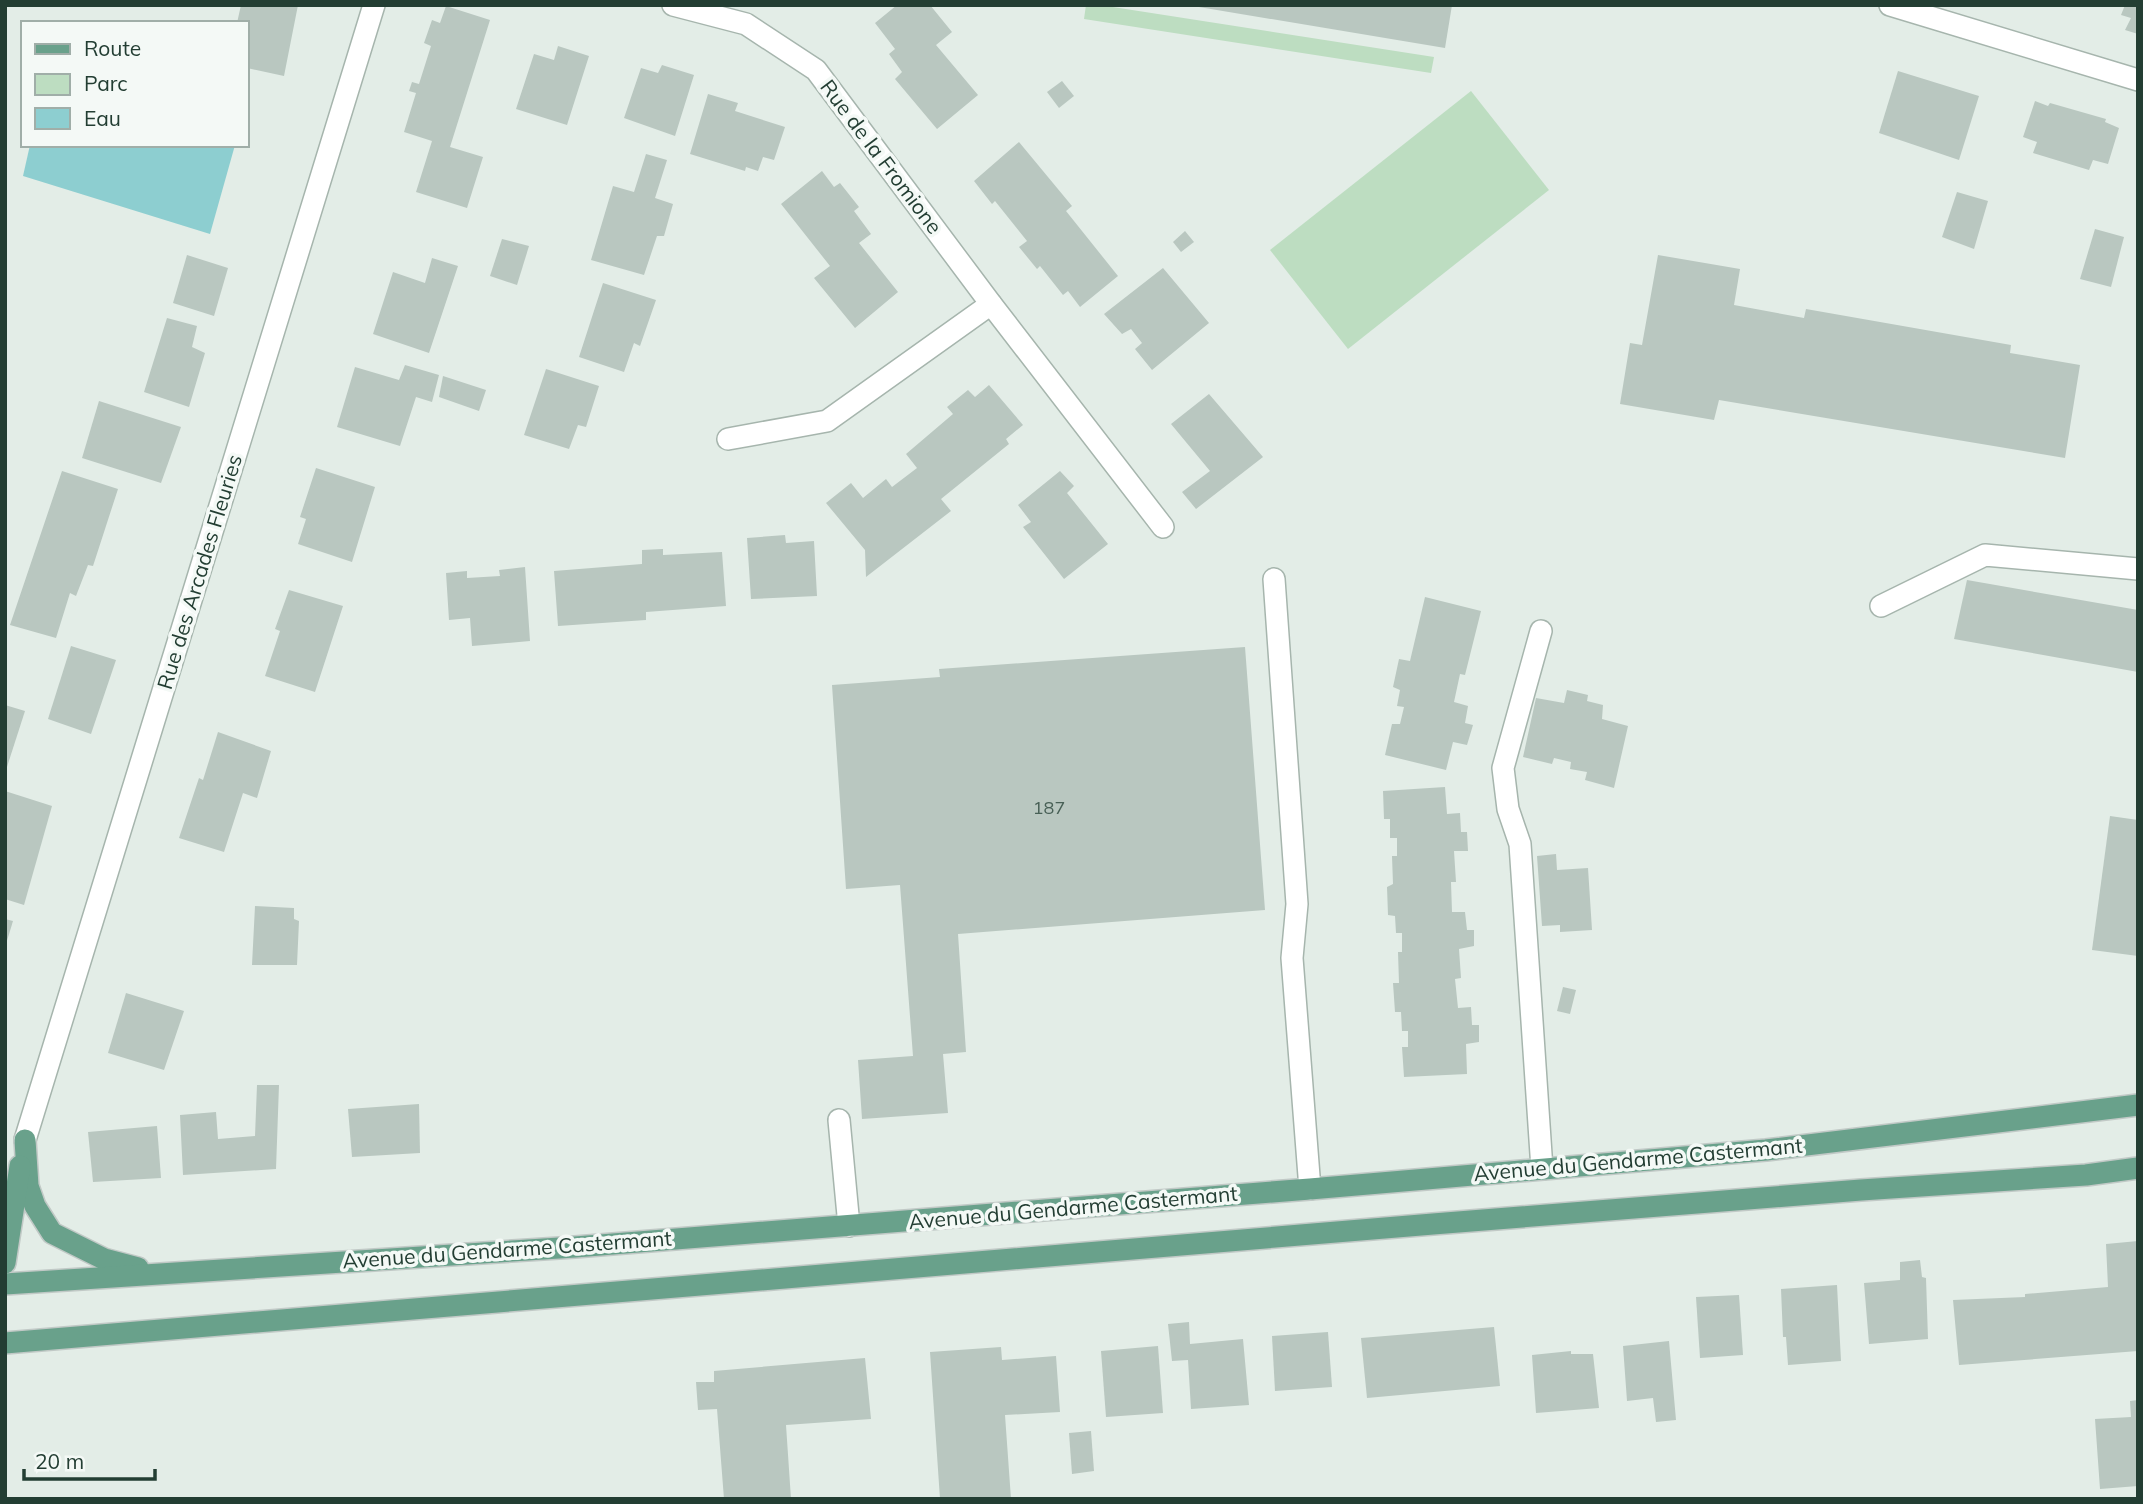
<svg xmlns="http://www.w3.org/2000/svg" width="2143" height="1504" font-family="Mulish,sans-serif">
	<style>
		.green { fill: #bdddc1 }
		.water { fill: #8dced0 }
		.building { fill: #b9c7c0 }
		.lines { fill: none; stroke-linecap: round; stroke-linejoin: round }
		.service-casing { stroke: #a6b5ad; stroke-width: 24 }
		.minor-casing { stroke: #a6b5ad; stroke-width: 24 }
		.primary-casing { stroke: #c1c9c6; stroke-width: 24 }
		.service { stroke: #fff; stroke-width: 21 }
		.minor { stroke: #fff; stroke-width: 21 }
		.primary { stroke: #69a18b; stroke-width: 21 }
		.labels { text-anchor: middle; stroke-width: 7; stroke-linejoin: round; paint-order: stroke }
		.number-label { font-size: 18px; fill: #486056 }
		.street-label { font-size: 21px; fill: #233e33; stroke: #f4f9f6 }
	</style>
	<rect width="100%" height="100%" fill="#e3ede7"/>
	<g class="green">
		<polygon points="1086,5 1100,5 1434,57 1431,73 1084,19"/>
		<polygon points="1471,91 1549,190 1348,349 1270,250"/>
	</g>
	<polygon class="water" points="30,145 235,145 210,234 23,176"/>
	<g class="building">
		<polygon points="241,5 298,5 284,76 247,68 247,23 237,23"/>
		<polygon points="897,5 930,5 952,32 936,45 978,95 937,129 895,79 902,72 889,54 895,49 875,23"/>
		<polygon points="1187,5 1452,5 1445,48"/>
		<polygon points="2125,5 2138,5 2138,34 2125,30 2131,18 2121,15"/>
		<polygon points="446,6 490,20 450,147 483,157 467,208 416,192 432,141 404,132 416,93 409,91 412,82 419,84 431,46 424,43 432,20 440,23"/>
		<polygon points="558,46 589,56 567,125 516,109 534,54 554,60"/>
		<polygon points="662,65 694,75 675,136 624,118 641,68 658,73"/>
		<polygon points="1898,71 1979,96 1959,160 1879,133"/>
		<polygon points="1062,81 1074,96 1059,108 1047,92"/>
		<polygon points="708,94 738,103 735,111 785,127 774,160 763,157 758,171 746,167 745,171 690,154"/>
		<polygon points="2035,101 2048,106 2050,103 2106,119 2105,122 2119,128 2108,164 2093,160 2089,170 2033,153 2037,142 2023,137"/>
		<polygon points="1019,142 1072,206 1066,211 1118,276 1080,307 1068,291 1063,295 1040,266 1037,269 1019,247 1027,241 995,201 992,204 974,181"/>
		<polygon points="646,154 667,160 655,198 673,204 664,236 657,236 644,275 591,260 613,186 634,192"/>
		<polygon points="822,171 834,187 840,183 859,207 854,211 871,234 859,243 898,292 855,328 814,278 830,266 781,204"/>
		<polygon points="1957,192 1988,201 1974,249 1942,237"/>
		<polygon points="2095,229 2124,237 2111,287 2080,279"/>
		<polygon points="1185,231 1194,242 1181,252 1173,242"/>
		<polygon points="502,239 529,246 517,285 490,276"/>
		<polygon points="187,255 228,268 214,316 173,303"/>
		<polygon points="1658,255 1740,269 1734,305 1804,318 1806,309 2011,345 2010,353 2080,365 2065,458 1719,400 1714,420 1620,404 1630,343 1642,345"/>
		<polygon points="432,258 458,266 429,353 373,334 393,272 425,283"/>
		<polygon points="1163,268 1209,323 1152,370 1135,349 1142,343 1131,329 1122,334 1104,314"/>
		<polygon points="603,283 656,300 640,346 634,343 624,372 579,357"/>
		<polygon points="167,318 197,326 192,347 205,353 189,407 144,392"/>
		<polygon points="405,365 439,375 432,402 416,397 400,446 337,427 355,367 399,380"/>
		<polygon points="546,369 599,386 586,427 578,425 569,449 524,435"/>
		<polygon points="443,376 486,390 479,411 439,397"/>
		<polygon points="989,385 1023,425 1006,439 1009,444 941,499 951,511 866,577 865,550 826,503 851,483 863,498 886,479 892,487 917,468 906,454 953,414 947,407 968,390 975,397"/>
		<polygon points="1209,394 1263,457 1196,509 1182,492 1210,471 1171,424"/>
		<polygon points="99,401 181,427 161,483 82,458"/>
		<polygon points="316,468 375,487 352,562 298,544 306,519 300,517"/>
		<polygon points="62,471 118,489 93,566 88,565 76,596 70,593 56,638 10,625"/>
		<polygon points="1060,471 1074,486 1067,493 1108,544 1064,579 1023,527 1031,522 1018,505"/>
		<polygon points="785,535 786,543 814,541 817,596 751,599 747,538"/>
		<polygon points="663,549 663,555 722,552 726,606 646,612 646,620 558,626 554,571 642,564 642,550"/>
		<polygon points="525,567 530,641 472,646 470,618 449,620 446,573 467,571 467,578 500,576 499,570"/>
		<polygon points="1967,580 2138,610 2138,672 1954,639"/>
		<polygon points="289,590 343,606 315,692 265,676 280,631 275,629"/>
		<polygon points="1425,597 1481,611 1465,675 1460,674 1454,702 1468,706 1465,723 1473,725 1467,745 1453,742 1446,770 1385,755 1392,724 1400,724 1404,707 1397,706 1400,690 1393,687 1399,659 1410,661"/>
		<polygon points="71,646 116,660 91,734 48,719"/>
		<polygon points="1245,647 1265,910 958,934 966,1052 943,1054 948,1113 862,1119 858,1060 913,1056 900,885 846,889 832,685 940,677 939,669"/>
		<polygon points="1567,690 1588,695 1587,701 1603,705 1602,719 1628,726 1614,788 1585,780 1587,772 1570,769 1571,762 1554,758 1552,764 1523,757 1536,698 1564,703"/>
		<polygon points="5,705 25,711 6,770 5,770"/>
		<polygon points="218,732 271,751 257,798 243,793 224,852 179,838 199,778 203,780"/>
		<polygon points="1445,787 1447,814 1460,813 1461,832 1467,832 1468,851 1454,851 1456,882 1451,882 1452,912 1465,912 1467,930 1474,930 1474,946 1459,949 1461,978 1455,979 1458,1008 1471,1007 1472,1025 1479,1025 1479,1042 1466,1044 1467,1074 1404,1077 1402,1047 1408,1047 1408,1031 1402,1031 1401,1012 1395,1012 1393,983 1399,983 1398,952 1402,952 1402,933 1396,933 1395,916 1388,915 1387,887 1393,884 1392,856 1397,856 1397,838 1390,838 1390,819 1384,819 1383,791"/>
		<polygon points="5,791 52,806 24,905 5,899"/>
		<polygon points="2110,816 2138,820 2138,956 2092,950"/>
		<polygon points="1556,854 1557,870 1588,868 1592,930 1560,932 1560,925 1542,926 1537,856"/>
		<polygon points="255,906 294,908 294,919 299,921 297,965 252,965"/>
		<polygon points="5,919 13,921 6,944 5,944"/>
		<polygon points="1563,987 1576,990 1570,1014 1557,1011"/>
		<polygon points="126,993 184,1011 164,1070 108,1053"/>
		<polygon points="257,1085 279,1085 276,1169 183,1175 180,1115 216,1112 218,1139 255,1136"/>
		<polygon points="419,1104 420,1153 352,1157 348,1109"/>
		<polygon points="157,1126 161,1178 93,1182 88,1132"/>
		<polygon points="2138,1241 2138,1351 1959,1365 1953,1300 2025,1297 2025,1294 2108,1287 2106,1244"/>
		<polygon points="1920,1260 1922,1277 1926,1278 1928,1339 1869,1344 1864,1283 1900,1280 1900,1262"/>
		<polygon points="1837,1285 1841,1361 1788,1365 1786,1337 1783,1337 1781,1289"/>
		<polygon points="1739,1295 1743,1355 1700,1358 1696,1297"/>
		<polygon points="1189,1322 1190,1344 1243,1339 1249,1405 1191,1409 1188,1360 1172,1361 1168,1324"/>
		<polygon points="1494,1327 1500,1386 1367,1398 1361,1338"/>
		<polygon points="1328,1332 1332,1387 1275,1391 1272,1336"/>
		<polygon points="1669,1341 1676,1420 1656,1422 1653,1398 1627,1401 1623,1346"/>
		<polygon points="1158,1346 1163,1413 1106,1417 1101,1351"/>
		<polygon points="1001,1347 1002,1360 1056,1356 1060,1412 1005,1415 1011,1499 940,1499 930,1352"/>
		<polygon points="1571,1351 1571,1354 1593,1354 1599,1408 1536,1413 1532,1355"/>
		<polygon points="865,1358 871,1419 786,1425 791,1499 724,1499 717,1409 698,1410 696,1382 714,1382 714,1371"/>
		<polygon points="2138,1400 2138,1486 2100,1489 2095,1419 2131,1417 2130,1401"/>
		<polygon points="1091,1431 1094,1471 1072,1474 1069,1433"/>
	</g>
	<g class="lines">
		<g class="service-casing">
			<g id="service">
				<polyline points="1274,579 1297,904 1292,958 1310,1189"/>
				<polyline points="1881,606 1985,555 2138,569"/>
				<polyline points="1541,631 1503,768 1508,809 1520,844 1542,1169"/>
				<polyline points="839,1120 849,1226"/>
			</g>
		</g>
		<g class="minor-casing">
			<g id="minor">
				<polyline points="673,5 746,24 816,70 991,304 1163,527"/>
				<polyline points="1890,5 2138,80"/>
				<polyline points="728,439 827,421 991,304"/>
				<polyline points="25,1140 374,5"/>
			</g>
		</g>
		<g class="primary-casing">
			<g id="primary">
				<polyline points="25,1140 28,1186 35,1206 52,1233 104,1259 138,1268"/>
				<polyline points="5,1263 20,1166"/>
				<polyline points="5,1284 575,1247 1310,1189 1766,1150 2138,1105"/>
				<polyline points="5,1343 1433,1224 1861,1190 2086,1175 2138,1168"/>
			</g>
		</g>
		<use href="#service" class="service"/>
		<use href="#minor" class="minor"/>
		<use href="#primary" class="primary"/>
	</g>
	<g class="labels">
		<g class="number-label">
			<text x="1049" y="814">187</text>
		</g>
		<g class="street-label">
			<text transform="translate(881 157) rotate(53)" y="7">Rue de la Fromione</text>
			<text transform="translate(200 572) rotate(-73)" y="7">Rue des Arcades Fleuries</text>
			<text transform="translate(1638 1160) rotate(-5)" y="7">Avenue du Gendarme Castermant</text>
			<text transform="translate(1073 1208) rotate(-5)" y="7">Avenue du Gendarme Castermant</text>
			<text transform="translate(507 1250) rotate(-4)" y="7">Avenue du Gendarme Castermant</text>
		</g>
	</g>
	<rect width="2143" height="1504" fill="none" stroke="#233e33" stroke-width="14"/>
	<rect x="21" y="21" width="228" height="126" fill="#f4f9f6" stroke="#a0aea8" stroke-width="2"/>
	<rect x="35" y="44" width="35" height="10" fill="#69a18b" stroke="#a0aea8" stroke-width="2"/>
	<text x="84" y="56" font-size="21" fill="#233e33">Route</text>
	<rect x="35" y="74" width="35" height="21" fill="#bdddc1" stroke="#a0aea8" stroke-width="2"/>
	<text x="84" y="91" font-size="21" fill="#233e33">Parc</text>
	<rect x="35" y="108" width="35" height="21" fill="#8dced0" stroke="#a0aea8" stroke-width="2"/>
	<text x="84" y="126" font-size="21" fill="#233e33">Eau</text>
	<path d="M24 1469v10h131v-10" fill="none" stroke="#233e33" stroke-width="3.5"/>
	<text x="35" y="1469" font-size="21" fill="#233e33" stroke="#f4f9f6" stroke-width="5" paint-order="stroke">20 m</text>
</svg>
